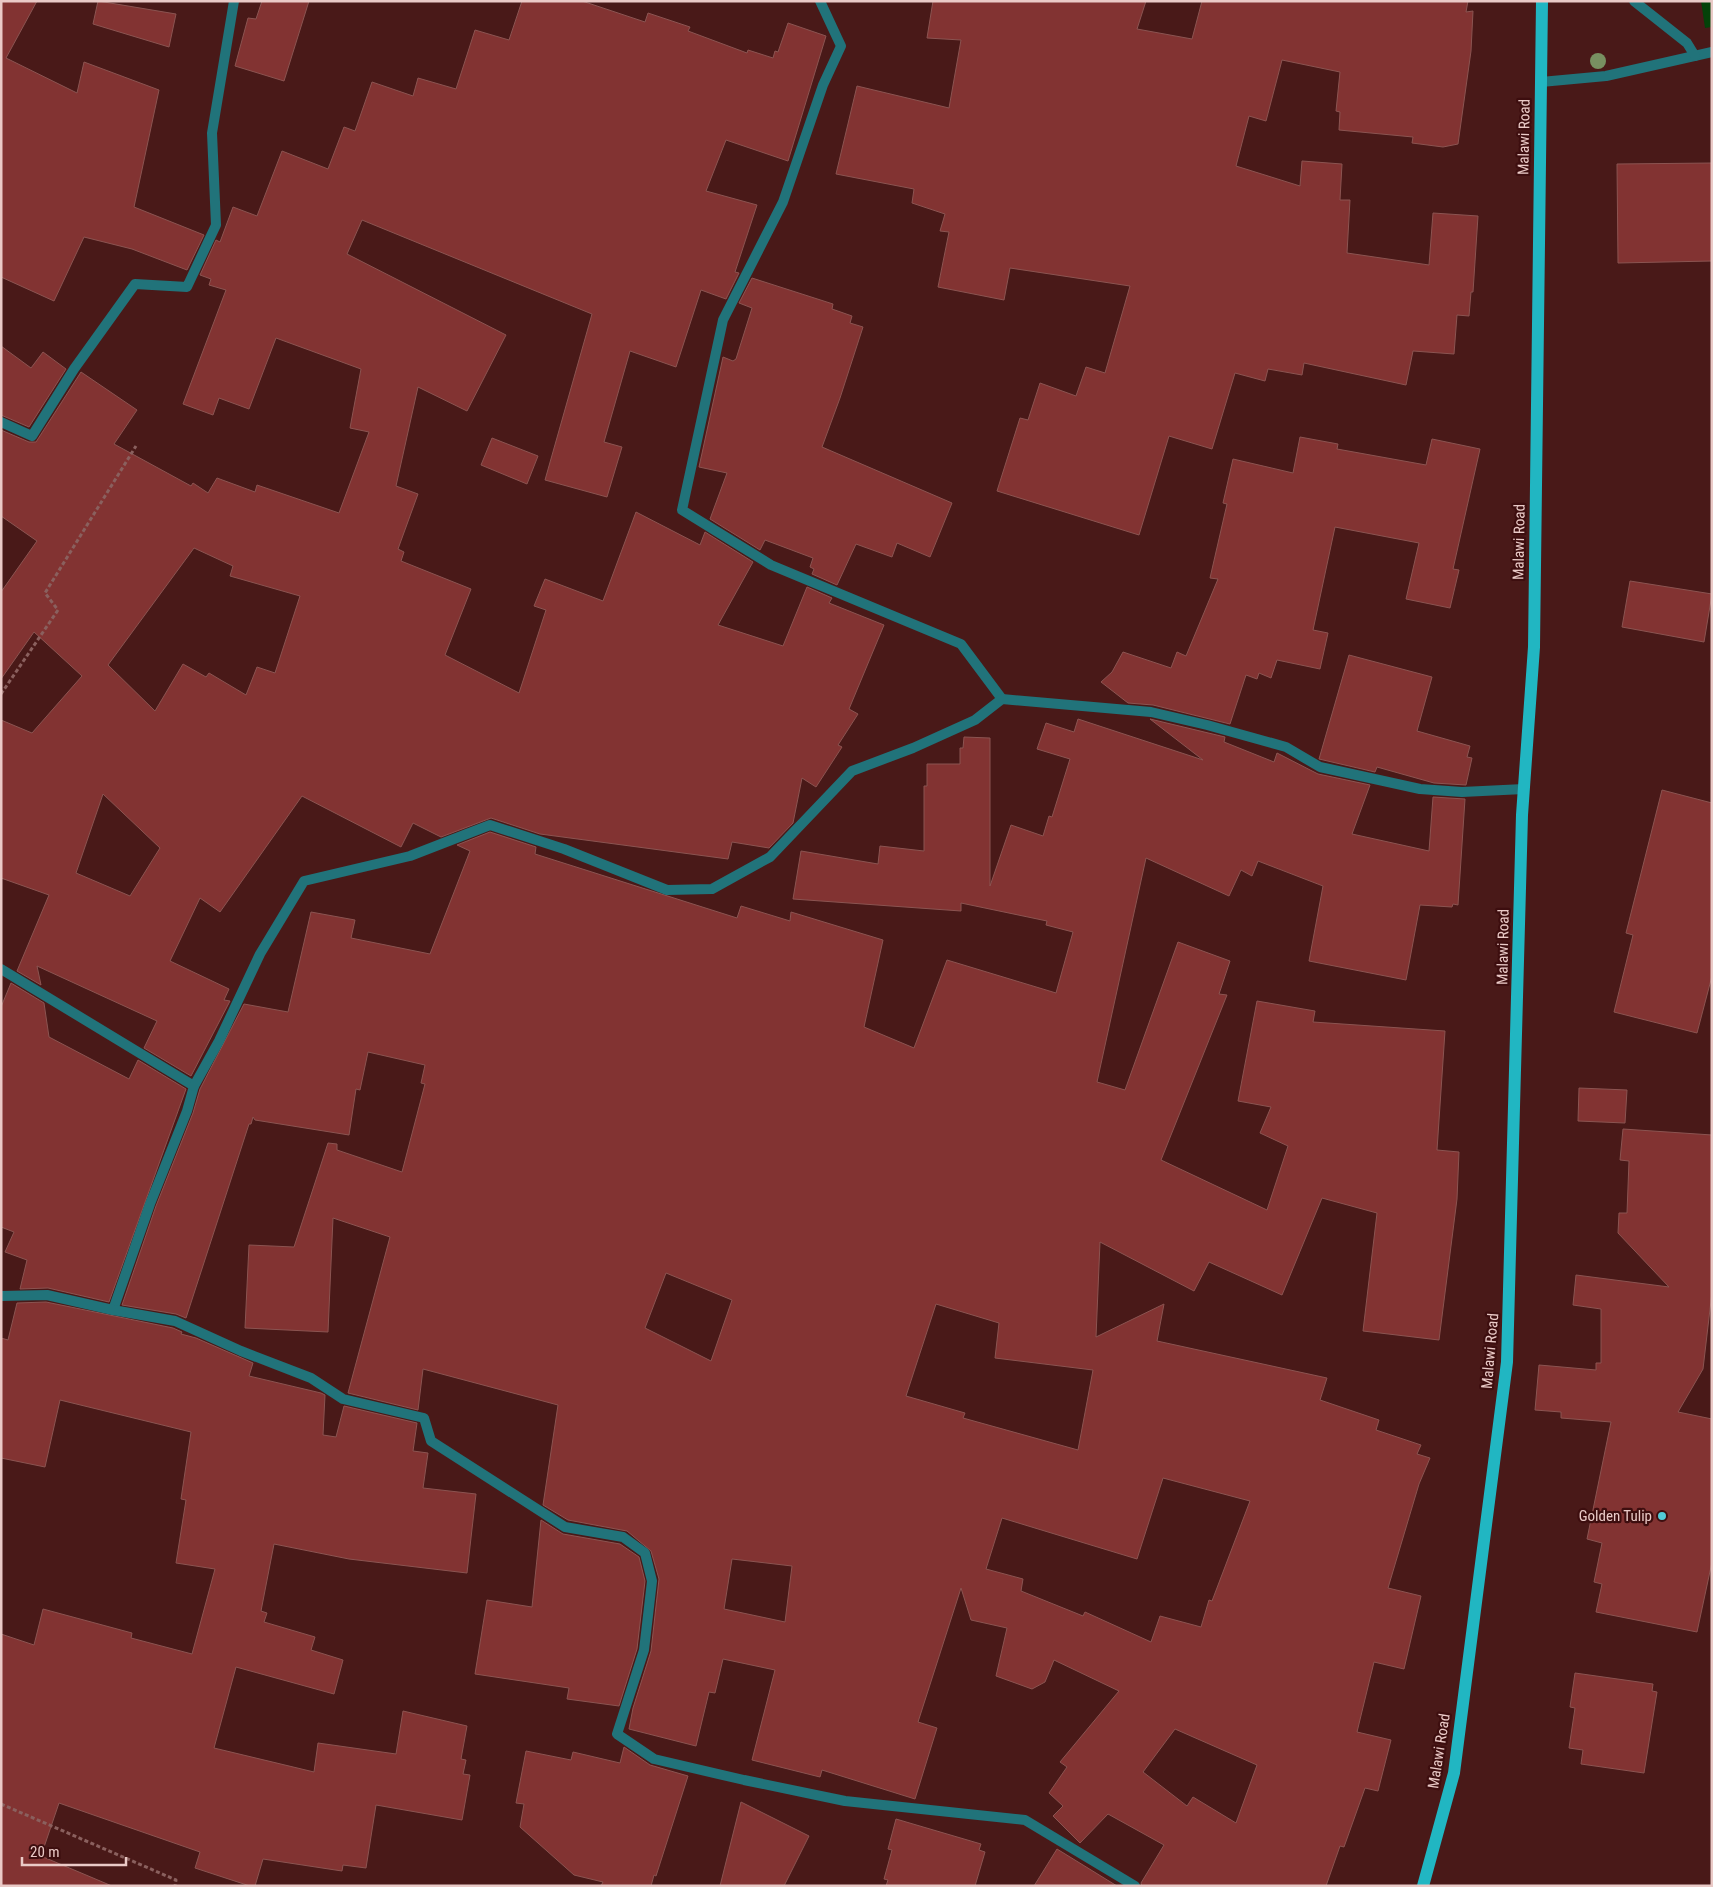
<svg xmlns="http://www.w3.org/2000/svg" width="1713" height="1887" font-family="'Roboto Condensed',sans-serif">
	<style>
		.green { fill: #044209 }
		.building { fill: #823332; stroke: #8b5451; fill-rule: evenodd }
		.lines { fill: none; stroke-linecap: round; stroke-linejoin: round }
		.path { stroke: #8a605e; stroke-width: 3; stroke-dasharray: 4 2.5; stroke-linecap: butt }
		.lane { stroke: #21737a; stroke-width: 10 }
		.street { stroke: #21737a; stroke-width: 10 }
		.primary { stroke: #21b6c2; stroke-width: 12 }
		.tree { fill: #789061 }
		.poi-dot { fill: #52cbd7; stroke: #3d0e0f; stroke-width: 2 }
		.labels { text-anchor: middle; stroke-width: 4.5; stroke-linejoin: round; paint-order: stroke }
		.street-label { font-size: 15px; fill: #eacac7; stroke: #3d0e0f }
		.poi-label { font-size: 15px; fill: #eacac7; stroke: #3d0e0f; text-anchor: end }
	</style>
	<rect width="100%" height="100%" fill="#491918"/>
	<polygon class="green" points="1701,1 1712,1 1712,27 1705,28"/>
	<g class="building">
		<polygon points="1,1 37,1 6,58 77,93 84,62 159,90 134,207 204,235 187,270 132,249 84,237 54,301 1,277"/>
		<polygon points="98,1 176,14 169,47 93,24"/>
		<polygon points="262,1 309,1 284,81 235,66 248,18 256,19"/>
		<path d="M522,1H582L645,22L648,13L690,27L688,31L747,53L748,50L773,58L775,51L778,52L788,23L826,36L788,161L726,140L706,191L757,205L735,272L739,273L726,299L701,290L676,367L630,351L604,442L622,447L607,497L545,480L592,314L362,220L347,254L506,335L467,411L418,387L396,486L418,494L398,549L404,552L401,561L471,589L445,655L519,693L546,610L534,606L545,579L603,601L636,512L700,545L705,532L753,562L718,625L783,646L807,587L832,598L829,603L884,625L849,709L858,714L838,745L842,747L816,787L802,778L793,823L769,848L732,842L728,859L540,834L491,818L441,837L413,823L401,847L302,796L220,912L200,898L170,961L229,989L224,1000L230,1001L191,1076L144,1048L157,1021L37,966L41,985L17,971L49,895L1,878V720L32,733L82,676L34,632L1,679V592L37,541L1,516V430L29,442H36L81,372L137,410L114,444L191,486L193,483L208,493L217,478L255,492L257,485L339,513L369,432L350,428L361,369L276,338L249,409L219,398L213,415L183,404L226,290L209,285L211,279L200,275L216,240L220,242L233,207L257,216L282,151L328,169L344,127L355,131L372,82L413,96L418,78L456,89L475,30L509,40ZM194,548L233,566L230,576L300,596L275,673L257,667L246,695L209,673L206,677L183,664L155,711L108,665ZM103,794L160,848L130,896L76,873Z"/>
		<polygon points="933,1 1146,1 1137,29 1192,39 1202,1 1468,1 1466,12 1473,11 1471,51 1458,144 1443,147 1412,143 1413,137 1339,130 1340,112 1336,111 1340,72 1282,60 1266,121 1249,116 1236,166 1300,186 1302,161 1342,164 1340,200 1350,200 1347,253 1429,265 1433,213 1478,216 1473,292 1471,292 1469,316 1457,315 1454,354 1413,351 1406,385 1304,363 1302,375 1268,369 1265,381 1235,373 1212,449 1169,436 1139,535 997,491 1020,418 1028,420 1040,383 1076,396 1086,367 1105,373 1130,286 1010,268 1004,300 938,287 949,232 940,231 945,214 912,203 914,189 836,174 857,86 949,108 961,40 927,38"/>
		<polygon points="1712,163 1712,261 1618,263 1617,164"/>
		<polygon points="752,278 833,304 832,309 852,316 850,323 863,327 840,398 822,447 952,503 930,557 897,543 892,557 856,544 837,585 812,574 814,569 810,567 813,558 765,540 760,550 710,519 727,473 699,467 723,357 733,361 736,359 752,308 739,303"/>
		<polygon points="1,346 31,368 43,352 66,369 29,427 1,415"/>
		<polygon points="1300,437 1338,444 1337,449 1426,465 1432,439 1480,449 1453,569 1459,570 1450,608 1406,599 1419,543 1335,527 1313,630 1328,633 1320,669 1277,660 1271,678 1259,673 1257,679 1246,675 1230,724 1153,705 1128,703 1101,682 1112,672 1123,652 1171,668 1177,652 1186,656 1218,579 1210,578 1227,504 1223,503 1233,459 1293,473"/>
		<polygon points="492,438 538,456 527,484 481,465"/>
		<polygon points="1630,581 1712,594 1704,642 1622,627"/>
		<polygon points="1349,655 1432,677 1417,731 1470,746 1467,757 1472,758 1466,785 1434,783 1377,767 1375,772 1319,759"/>
		<path d="M1078,719L1203,760L1150,719L1225,737L1224,742L1274,762L1277,753L1318,774L1370,785L1352,834L1429,851L1433,797L1465,799L1458,905L1453,904L1452,907L1420,905L1406,980L1309,961L1323,886L1258,861L1252,876L1241,870L1229,896L1146,858L1097,1082L1125,1090L1178,942L1230,961L1219,994L1227,995L1161,1160L1267,1210L1288,1146L1260,1133L1271,1107L1238,1101L1257,1001L1315,1011L1313,1022L1445,1031L1437,1150L1459,1152L1457,1199L1439,1340L1363,1331L1377,1213L1322,1198L1282,1295L1209,1262L1194,1291L1100,1242L1096,1337L1164,1304L1157,1341L1327,1378L1320,1400L1379,1420L1376,1430L1421,1445L1417,1454L1430,1458L1419,1484L1388,1588L1421,1596L1404,1669L1374,1662L1357,1732L1391,1740L1378,1791L1365,1788L1344,1847L1340,1846L1326,1886H1142L1141,1883L1164,1845L1108,1814L1080,1843L1053,1816L1063,1806L1049,1793L1067,1767L1060,1762L1119,1691L1054,1660L1045,1682L1032,1689L996,1676L1007,1628L971,1620L961,1588L918,1722L937,1728L915,1799L822,1770L820,1777L752,1760L775,1670L723,1659L715,1693L709,1692L696,1746L629,1729L633,1708L651,1651L659,1579L651,1551L627,1531L568,1520L543,1505L558,1405L423,1369L418,1410L348,1393L390,1237L333,1218L328,1332L245,1328L249,1245L294,1247L328,1143L337,1144V1150L402,1172L425,1084L421,1083L425,1065L368,1052L360,1090L356,1089L349,1135L255,1120L253,1117L251,1124H249L186,1318L176,1314L122,1305L156,1206L193,1113L200,1089L244,1004L288,1012L311,912L355,920L351,938L430,954L470,851L457,845L490,832L536,847L535,854L737,918L741,906L790,921L791,912L883,940L864,1027L914,1048L947,960L1056,993L1073,932L1046,925L1047,921L961,903V911L793,899L801,851L878,864L880,846L924,851V786H927V764H960V748H963L964,737L990,738V886L1011,825L1043,836L1049,816L1052,817L1070,759L1037,749L1046,723L1074,732ZM666,1273L732,1300L711,1361L645,1328ZM936,1304L999,1323L995,1358L1093,1370L1078,1450L963,1418L965,1413L906,1396ZM1163,1478L1250,1501L1212,1601L1209,1600L1201,1627L1160,1616L1151,1642L1085,1612L1083,1616L1021,1591L1023,1579L986,1569L1002,1518L1137,1559ZM732,1559L792,1566L785,1622L724,1609ZM1175,1729L1257,1765L1236,1823L1193,1797L1187,1806L1143,1772Z"/>
		<polygon points="1662,790 1712,803 1712,976 1697,1033 1614,1012 1633,935 1626,933"/>
		<polygon points="11,983 44,1003 49,1037 129,1079 138,1060 186,1089 109,1302 48,1288 20,1289 27,1260 5,1252 14,1232 1,1227 1,1007"/>
		<polygon points="1579,1088 1627,1090 1625,1123 1578,1121"/>
		<polygon points="1623,1129 1712,1135 1712,1292 1703,1369 1678,1412 1712,1419 1712,1562 1697,1632 1596,1612 1602,1584 1594,1582 1602,1543 1587,1539 1611,1422 1561,1418 1561,1412 1535,1410 1539,1365 1596,1370 1596,1363 1601,1363 1601,1309 1573,1305 1576,1275 1669,1287 1618,1233 1619,1213 1627,1213 1629,1161 1620,1160"/>
		<polygon points="46,1302 173,1328 182,1332 181,1334 196,1338 253,1363 249,1376 321,1393 325,1395 323,1435 336,1437 344,1406 417,1423 413,1451 428,1453 423,1488 476,1494 467,1573 349,1559 274,1544 261,1611 267,1613 264,1622 315,1637 311,1650 343,1660 334,1694 236,1667 214,1748 314,1772 318,1743 396,1754 403,1711 467,1726 461,1759 466,1760 463,1774 470,1775 462,1820 376,1805 366,1868 343,1865 342,1871 263,1859 255,1886 250,1886 195,1868 200,1852 59,1803 41,1856 112,1886 1,1886 1,1634 34,1645 43,1609 132,1633 131,1638 192,1654 215,1569 176,1563 186,1500 181,1499 191,1432 60,1400 45,1467 1,1458 1,1338 8,1340 17,1303"/>
		<polygon points="541,1520 563,1534 620,1544 639,1557 645,1581 637,1649 619,1706 567,1699 569,1688 475,1674 487,1600 532,1607"/>
		<polygon points="1575,1673 1653,1684 1652,1691 1657,1692 1644,1773 1581,1764 1583,1750 1569,1748 1575,1708 1570,1707"/>
		<polygon points="624,1747 650,1765 688,1776 656,1876 654,1875 651,1886 601,1886 603,1882 574,1875 520,1827 524,1804 516,1803 526,1751 571,1760 573,1752 620,1763"/>
		<polygon points="741,1802 809,1836 784,1886 720,1886"/>
		<polygon points="896,1819 981,1844 979,1850 985,1852 975,1886 886,1886 888,1880 884,1879 892,1850 888,1849"/>
		<polygon points="1057,1849 1117,1886 1034,1886"/>
	</g>
	<g class="lines">
		<g class="path">
			<polyline points="1,694 58,610 45,593 136,446"/>
			<polyline points="1,1804 176,1880 175,1886"/>
		</g>
		<polyline class="lane" points="1541,82 1606,76 1712,52"/>
		<g class="street">
			<polyline points="820,1 841,46 823,85 783,202 723,320 682,510 771,565 961,644 1002,699"/>
			<polyline points="1634,1 1687,43 1695,56"/>
			<polyline points="1,422 32,436 74,369 135,284 187,287 216,225 212,133 234,1"/>
			<polyline points="1,969 194,1086 187,1111 150,1204 113,1310"/>
			<polyline points="194,1086 219,1041 260,954 304,881 410,856 490,825 564,849 667,890 712,889 770,857 852,771 913,748 975,720 1002,699 1151,712 1207,725 1286,747 1320,767 1420,789 1462,792 1524,789"/>
			<polyline points="1,1296 47,1295 113,1310 175,1321 241,1351 311,1378 343,1399 424,1418 431,1441 565,1527 623,1537 645,1553 652,1581 644,1650 617,1734 654,1759 744,1780 845,1801 1025,1820 1135,1886"/>
		</g>
		<polyline class="primary" points="1423,1886 1454,1773 1507,1362 1522,815 1534,647 1542,1"/>
	</g>
	<circle class="tree" cx="1598" cy="61" r="8"/>
	<circle class="poi-dot" cx="1662" cy="1516" r="5"/>
	<g class="labels">
		<g class="street-label">
			<text transform="translate(1524 137) rotate(-89)" y="5">Malawi Road</text>
			<text transform="translate(1519 542) rotate(-89)" y="5">Malawi Road</text>
			<text transform="translate(1503 947) rotate(-89)" y="5">Malawi Road</text>
			<text transform="translate(1490 1351) rotate(-85)" y="5">Malawi Road</text>
			<text transform="translate(1439 1751) rotate(-81)" y="5">Malawi Road</text>
		</g>
		<g class="poi-label">
			<text x="1652" y="1521">Golden Tulip</text>
		</g>
	</g>
	<rect width="1713" height="1887" fill="none" stroke="#eacac7" stroke-width="5"/>
	<path d="M22 1857v8h104v-8" fill="none" stroke="#eacac7" stroke-width="2.5"/>
	<text x="30" y="1857" font-size="15" fill="#eacac7" stroke="#3d0e0f" stroke-width="4" paint-order="stroke">20 m</text>
</svg>
